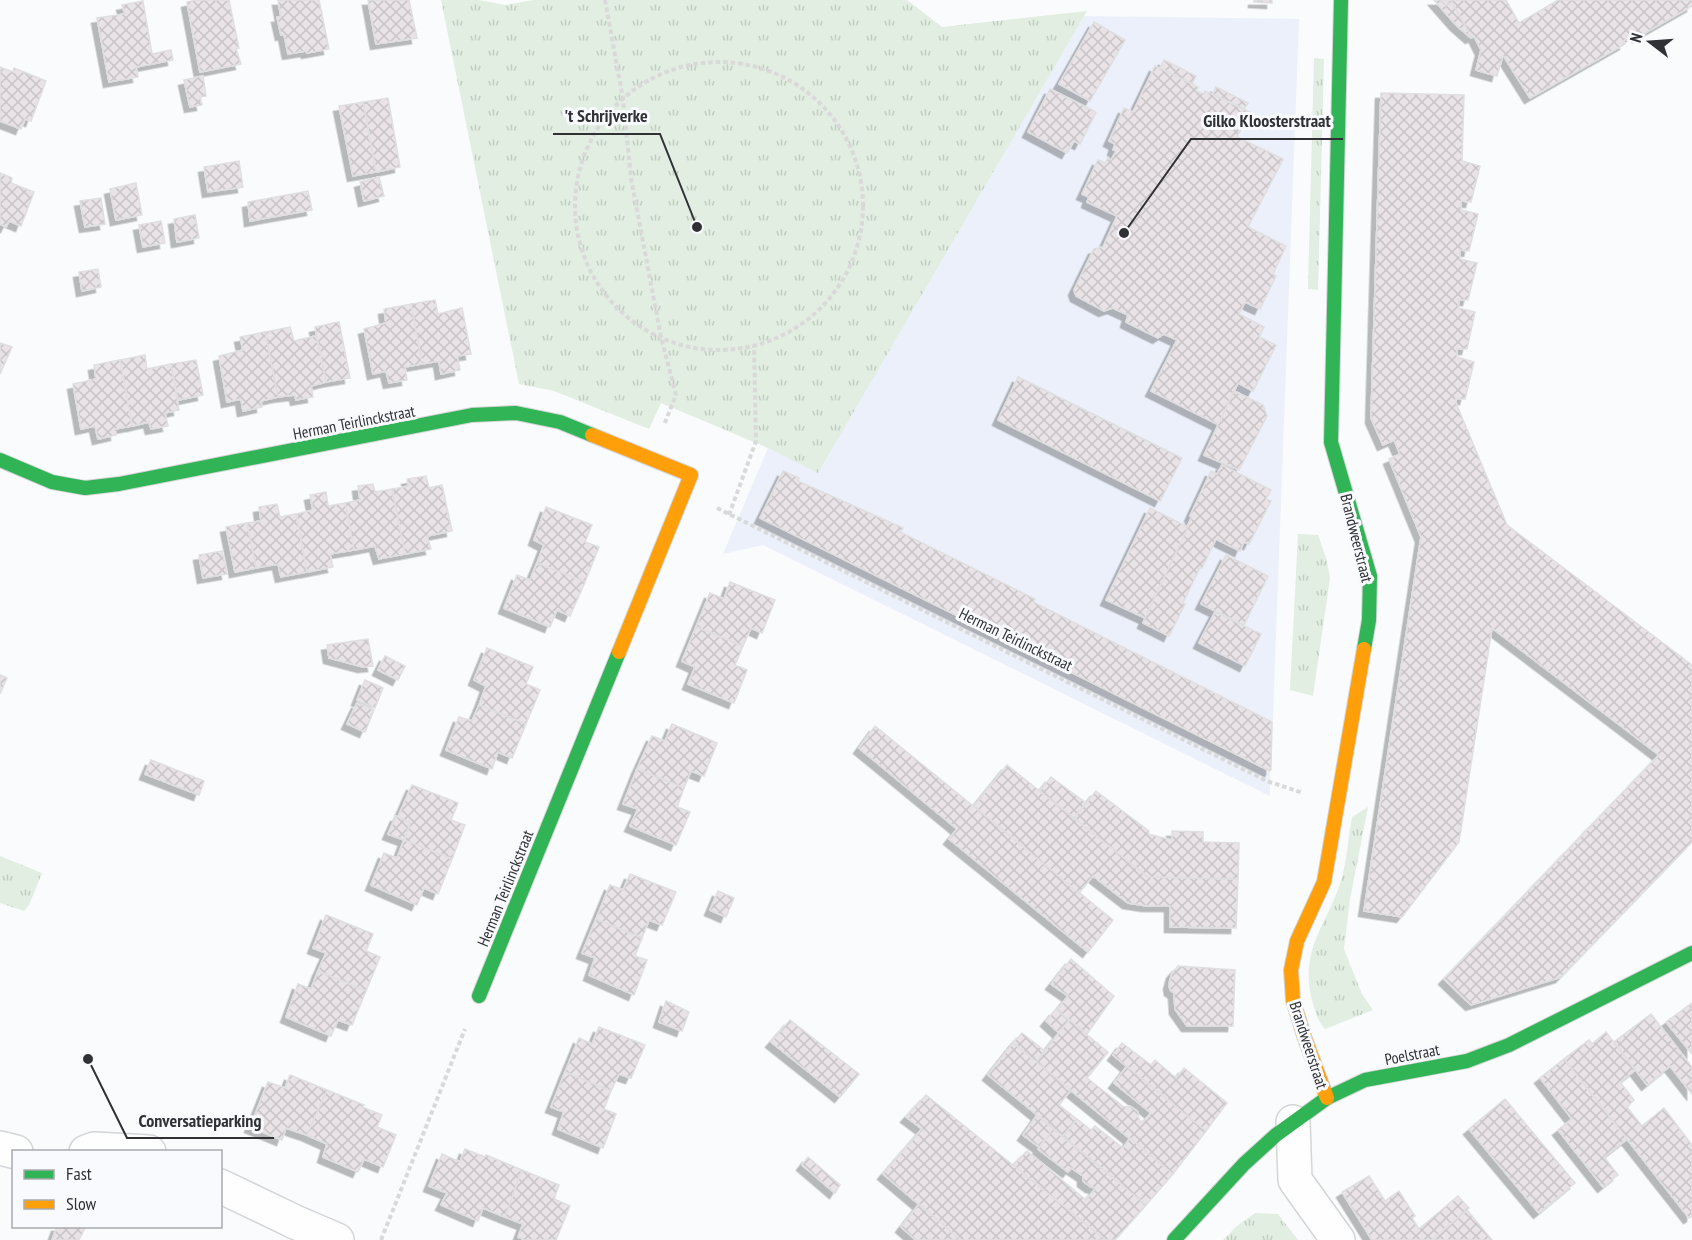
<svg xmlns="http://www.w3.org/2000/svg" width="1692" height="1240" font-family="'PT Sans Narrow',sans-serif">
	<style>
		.built { fill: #ecf0fa }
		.grass { fill: url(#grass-tufts) }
		.building { fill: url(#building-cross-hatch); stroke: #e0dfe0; stroke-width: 1.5; filter: url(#shadow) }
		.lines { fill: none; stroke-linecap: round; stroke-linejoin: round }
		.street-casing { stroke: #d4d5d8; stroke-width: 36 }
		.fast-casing { stroke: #d4d5d8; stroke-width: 16 }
		.slow-casing { stroke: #d4d5d8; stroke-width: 16 }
		.path { stroke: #d9d9d9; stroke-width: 4; stroke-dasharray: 4.5 3; stroke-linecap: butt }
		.street { stroke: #fefeff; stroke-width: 33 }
		.fast { stroke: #30b455; stroke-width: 14 }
		.slow { stroke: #ff9f0a; stroke-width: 14 }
		.labels { text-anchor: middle; stroke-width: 6; stroke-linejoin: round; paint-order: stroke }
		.street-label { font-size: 16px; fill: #303134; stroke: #f9fafe }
		.leader { fill: none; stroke: #303134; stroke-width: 2 }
		.callout-dot { fill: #303134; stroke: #f9fafe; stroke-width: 2 }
		.callout-label { font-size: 18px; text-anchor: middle; font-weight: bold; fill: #303134; stroke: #f9fafe; stroke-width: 6; stroke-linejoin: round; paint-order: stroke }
	</style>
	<defs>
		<pattern id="grass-tufts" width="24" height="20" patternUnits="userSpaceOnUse" patternTransform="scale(1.5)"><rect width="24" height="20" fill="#e1eee1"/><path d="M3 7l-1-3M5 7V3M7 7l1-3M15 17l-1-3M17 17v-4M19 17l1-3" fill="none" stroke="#c1cdc2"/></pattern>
		<pattern id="building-cross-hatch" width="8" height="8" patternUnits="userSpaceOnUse" patternTransform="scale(1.5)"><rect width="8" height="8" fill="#e9e3e7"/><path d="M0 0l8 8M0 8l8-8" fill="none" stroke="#c8c3c7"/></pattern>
		<filter id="shadow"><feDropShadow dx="-5.5" dy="5.5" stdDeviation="0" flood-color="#0004"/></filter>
	</defs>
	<rect width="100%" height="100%" fill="#fafbfd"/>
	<polygon class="built" points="1084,16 1299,19 1271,769 1270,771 1270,796 763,545 723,554 768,448 818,472"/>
	<g class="grass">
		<polygon points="441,0 478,0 505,5 534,0 907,0 942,27 1087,11 818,473 768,448 661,403 649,429 554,391 519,384"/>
		<polygon points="1314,58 1324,59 1318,290 1308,289"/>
		<polygon points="1298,534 1318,535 1327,561 1330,578 1313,696 1290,690"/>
		<path d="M1368,807L1350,899L1344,949L1362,994L1373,1010L1325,1029C1317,1020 1315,1011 1312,1000C1299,950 1327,925 1341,881C1347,861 1348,838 1352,817Z"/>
		<polygon points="0,856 42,873 29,905 24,911 0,903"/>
		<polygon points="1255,1213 1278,1214 1298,1240 1223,1240 1237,1226"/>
	</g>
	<g class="building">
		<polygon points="196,0 229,0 239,48 236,49 241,64 200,72 187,2"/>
		<polygon points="278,0 319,0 329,49 307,53 306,51 288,54 284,34 281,35 277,17 281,17"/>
		<polygon points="368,0 409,0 417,38 376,44"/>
		<polygon points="1254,0 1272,0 1272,3 1254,2"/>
		<polygon points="1434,0 1441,0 1445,6 1452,2 1471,36 1474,36 1471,38 1456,25"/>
		<polygon points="1441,0 1506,0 1519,23 1558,0 1692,0 1692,6 1638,37 1636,33 1624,41 1625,44 1530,98 1503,55 1497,76 1476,70 1481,50 1474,36 1471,36 1452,2 1445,6"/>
		<polygon points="143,1 152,54 171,50 173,60 136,67 138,77 109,82 97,18 125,14 122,5"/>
		<polygon points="1094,22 1125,40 1090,101 1059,84"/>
		<polygon points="1164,60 1196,76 1192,84 1160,68"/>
		<polygon points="1155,66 1198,87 1196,91 1204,94 1205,91 1250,112 1237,137 1283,159 1248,227 1286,246 1273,274 1276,276 1260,309 1245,302 1239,314 1264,327 1259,337 1276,345 1253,391 1238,383 1219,425 1151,391 1177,340 1164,334 1158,338 1126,322 1128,315 1113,308 1104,311 1076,296 1074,290 1094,249 1103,247 1117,216 1087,202 1089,197 1082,194 1098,160 1105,163 1108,158 1111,160 1116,151 1113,150 1115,144 1109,141 1124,108 1133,112"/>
		<polygon points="0,67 13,72 14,68 46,81 31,121 25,119 21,129 0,121"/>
		<polygon points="203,76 206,96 200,97 202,105 190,107 184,80"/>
		<polygon points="1216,87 1248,103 1244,109 1213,94"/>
		<polygon points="1050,89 1096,112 1080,144 1074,141 1067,153 1028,132"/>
		<polygon points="1381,93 1464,95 1462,161 1480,166 1471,202 1461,201 1461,210 1478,214 1469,251 1460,250 1460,259 1477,263 1468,300 1459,300 1458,308 1475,312 1467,349 1457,349 1457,357 1474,362 1465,399 1456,399 1456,403 1507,525 1692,665 1692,842 1561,977 1471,1005 1444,979 1659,755 1492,628 1459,842 1402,917 1364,911 1421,537 1389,459 1400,454 1394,440 1383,445 1371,418"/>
		<polygon points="388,98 400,167 376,172 363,102"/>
		<polygon points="363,102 376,172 353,176 339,106"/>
		<polygon points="239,161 243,187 208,192 204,167"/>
		<polygon points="0,173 12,178 11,183 34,192 21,226 9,221 6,227 0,224"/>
		<polygon points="379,177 384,196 364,201 360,182"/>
		<polygon points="136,183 142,215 116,220 110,189"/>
		<polygon points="308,191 312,210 250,221 248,202"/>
		<polygon points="101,198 105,224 85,227 80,201"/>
		<polygon points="195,215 199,238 177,242 174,219"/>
		<polygon points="161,221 165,243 143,247 139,225"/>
		<polygon points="98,269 101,287 82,291 79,272"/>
		<polygon points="435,300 438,314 462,308 471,354 457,356 460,370 441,374 439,361 422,364 411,304"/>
		<polygon points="411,304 422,364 405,367 407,380 389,383 386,371 373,374 364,329 386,323 384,309"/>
		<polygon points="339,322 350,378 326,382 315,327"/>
		<polygon points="290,327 294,341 316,336 326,382 311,386 313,397 296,400 295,395 278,397 265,332"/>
		<polygon points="265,332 278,397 261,401 262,407 243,411 241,399 227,402 219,356 243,350 240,337"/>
		<polygon points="0,343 12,347 0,374"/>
		<polygon points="145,355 147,369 171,364 179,410 165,413 168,426 151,429 149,422 132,426 120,360"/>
		<polygon points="120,360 132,426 115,429 116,435 98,439 95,426 81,429 73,384 96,379 94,365"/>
		<polygon points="196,360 203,395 178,400 171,364"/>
		<polygon points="1018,377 1182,458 1160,501 998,420"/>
		<polygon points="1234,391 1263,405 1267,416 1239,470 1204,455"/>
		<polygon points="1222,465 1271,490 1266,499 1271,501 1249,544 1244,542 1240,551 1216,539 1202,568 1200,567 1183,603 1185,604 1169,636 1143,623 1145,618 1192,516 1190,516 1211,471 1217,474"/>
		<polygon points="783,471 799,478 798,481 903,528 900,532 1035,599 1033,602 1272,722 1271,769 1270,771 760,518"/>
		<polygon points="426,476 429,488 442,485 452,531 427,536 431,549 405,554 392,489 409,486 407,479"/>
		<polygon points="373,484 375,492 392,489 405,554 379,559 375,546 354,550 345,503 360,500 358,486"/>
		<polygon points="326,492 328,506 345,503 354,550 330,554 333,567 307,572 296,514 313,510 310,495"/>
		<polygon points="277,504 280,517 296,514 307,572 281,577 278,564 256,568 247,523 261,521 259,507"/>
		<polygon points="546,507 592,525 585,542 599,547 585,582 537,563 544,545 534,540"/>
		<polygon points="1150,508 1188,527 1145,618 1106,600"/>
		<polygon points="247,523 256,568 235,572 226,527"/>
		<polygon points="222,551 227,574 203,578 199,555"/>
		<polygon points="1226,555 1268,576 1244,625 1201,604"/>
		<polygon points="537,563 585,582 570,616 557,610 550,627 504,608 517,575 530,580"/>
		<polygon points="730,582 775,600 762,633 751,628 743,646 696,627 710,593 724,599"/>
		<polygon points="1215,612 1261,634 1245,666 1199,643"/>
		<polygon points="696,627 743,646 735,665 747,670 734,703 688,684 695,667 682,661"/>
		<polygon points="368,639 373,666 363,667 329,658 327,645"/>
		<polygon points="487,648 533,667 526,684 540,690 526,724 479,705 486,686 474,680"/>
		<polygon points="385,656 405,666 398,680 378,670"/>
		<polygon points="0,675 7,678 0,694"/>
		<polygon points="365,680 383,688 375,708 357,700"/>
		<polygon points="357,703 374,710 365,732 347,724"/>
		<polygon points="479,705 526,724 512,758 498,752 492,769 446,750 459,717 472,721"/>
		<polygon points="672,724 717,743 704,776 691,771 684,788 637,769 652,736 665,741"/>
		<polygon points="875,726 1113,920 1088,952 949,839 957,829 859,748"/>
		<polygon points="151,760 204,781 199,795 145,774"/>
		<polygon points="1007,765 1148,877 1238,879 1236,928 1170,927 1170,906 1147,906 1128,903 1093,876 1079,893 974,806"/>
		<polygon points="637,769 684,788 677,807 690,812 676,845 630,826 638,809 623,804"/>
		<polygon points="1051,777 1086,803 1074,818 1040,791"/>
		<polygon points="412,785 458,803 451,820 465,825 452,859 404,840 410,823 398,817"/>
		<polygon points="1096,791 1149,831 1148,834 1172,840 1172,831 1203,832 1203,842 1239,843 1238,879 1148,877 1074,818"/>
		<polygon points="396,816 410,823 404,840 388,834"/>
		<polygon points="404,840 452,859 438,894 424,888 417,905 371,885 384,853 397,858"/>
		<polygon points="630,874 676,892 662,925 649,920 642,938 596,919 610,885 623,890"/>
		<polygon points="718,891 734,898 726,917 710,910"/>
		<polygon points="326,915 373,934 366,951 380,957 366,991 318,971 326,953 313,948"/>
		<polygon points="596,919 642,938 635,956 647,960 634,995 589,975 595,958 582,953"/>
		<polygon points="1071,959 1114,996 1087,1034 1057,1010 1068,996 1051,984"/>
		<polygon points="1178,966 1235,970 1233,1026 1187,1026 1175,1009 1174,993 1170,990 1169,984 1172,973"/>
		<polygon points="318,971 366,991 352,1025 338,1020 331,1036 286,1017 298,984 311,989"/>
		<polygon points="666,1001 689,1012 682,1031 659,1022"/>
		<polygon points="1692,1003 1692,1054 1666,1022"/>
		<polygon points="1055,1010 1057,1010 1069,1020 1059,1033 1046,1021"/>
		<polygon points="1651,1014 1692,1067 1692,1094 1670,1066 1647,1085 1614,1042"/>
		<polygon points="790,1020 859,1074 840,1097 771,1042"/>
		<polygon points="1069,1020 1108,1052 1087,1078 1124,1107 1130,1106 1138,1112 1139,1119 1142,1123 1151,1113 1114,1083 1127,1066 1206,1131 1173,1174 1036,1062"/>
		<polygon points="599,1027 645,1045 631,1078 619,1074 611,1091 565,1072 579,1038 592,1044"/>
		<polygon points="1606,1032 1635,1070 1620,1082 1634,1100 1627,1107 1630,1111 1642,1126 1664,1108 1692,1145 1692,1216 1689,1218 1564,1059 1589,1040 1592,1044"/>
		<polygon points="1022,1033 1045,1051 1036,1062 1013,1043"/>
		<polygon points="1013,1043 1071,1090 1059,1105 1077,1119 1063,1136 988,1075"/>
		<polygon points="1122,1043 1151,1065 1155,1060 1176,1078 1184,1068 1227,1103 1206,1131 1113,1055"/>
		<polygon points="1564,1059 1627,1139 1604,1157 1618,1175 1603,1187 1558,1130 1572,1119 1540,1078"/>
		<polygon points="565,1072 611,1091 604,1109 616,1114 603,1148 558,1129 564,1112 551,1107"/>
		<polygon points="290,1075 327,1090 307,1135 286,1128 282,1140 250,1127 268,1082 285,1088"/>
		<polygon points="327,1090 364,1105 362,1107 382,1115 377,1127 396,1135 383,1167 364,1159 358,1172 323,1157 327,1144 307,1135"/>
		<polygon points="926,1095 1013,1165 1106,1240 961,1240 883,1174 922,1129 906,1117"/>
		<polygon points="1505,1099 1575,1183 1539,1213 1469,1129"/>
		<polygon points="1037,1115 1053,1129 1039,1147 1023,1135"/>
		<polygon points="1077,1119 1091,1130 1095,1126 1123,1148 1130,1138 1173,1174 1146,1205 1063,1136"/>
		<polygon points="1053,1129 1146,1205 1115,1240 1106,1240 1013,1165 1027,1151 1086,1200 1096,1188 1091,1187 1083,1181 1083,1176 1071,1168 1068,1172 1038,1149"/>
		<polygon points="465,1149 485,1157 486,1155 522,1170 505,1217 483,1208 478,1221 441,1205 447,1193 429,1186 442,1154 460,1162"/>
		<polygon points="808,1157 840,1185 835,1193 802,1165"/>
		<polygon points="522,1170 559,1185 554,1199 570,1206 556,1240 525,1240 518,1237 523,1224 505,1217"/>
		<polygon points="1369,1176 1385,1201 1399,1191 1415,1216 1412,1218 1419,1229 1458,1196 1469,1208 1432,1240 1372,1240 1342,1192"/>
		<polygon points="919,1204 961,1240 916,1240 901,1227"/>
		<polygon points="1467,1210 1492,1240 1432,1240"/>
		<polygon points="57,1226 86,1226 79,1240 52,1240"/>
	</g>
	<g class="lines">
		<g class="street-casing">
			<g id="street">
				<polyline points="1293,1122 1295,1180 1338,1240"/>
				<polyline points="0,1148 16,1152"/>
				<polyline points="86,1152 94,1149 149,1152"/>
				<polyline points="220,1186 295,1222 337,1240"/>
			</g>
		</g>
		<g class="fast-casing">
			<g id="fast">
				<polyline points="1341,0 1331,442 1370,576 1369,620 1364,649"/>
				<polyline points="0,460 52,482 85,488 119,484 472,415 516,413 560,422 592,435"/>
				<polyline points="479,996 619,652"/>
				<polyline points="1174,1240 1244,1164 1276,1135 1327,1098 1365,1080 1467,1061 1509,1045 1692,953"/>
			</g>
		</g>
		<g class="slow-casing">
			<g id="slow">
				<polyline points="592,435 691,475 619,652"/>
				<polyline points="1327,1098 1304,1036 1293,1000 1291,970 1297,941 1324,882 1364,649"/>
			</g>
		</g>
		<g class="path">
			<polyline points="605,0 623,99 631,178 661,337 676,395 664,425"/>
			<circle cx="719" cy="206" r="144"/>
			<polyline points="717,508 1267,781 1303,793"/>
			<polyline points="729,515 756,441 754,346"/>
			<polyline points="381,1240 465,1029"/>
		</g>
		<use href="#street" class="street"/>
		<use href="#fast" class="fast"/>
		<use href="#slow" class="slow"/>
	</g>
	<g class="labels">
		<g class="street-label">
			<text transform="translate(354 422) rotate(-11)" y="6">Herman Teirlinckstraat</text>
			<text transform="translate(1357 538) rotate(76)" y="6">Brandweerstraat</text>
			<text transform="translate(1016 639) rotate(26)" y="6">Herman Teirlinckstraat</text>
			<text transform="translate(505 888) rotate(-68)" y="6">Herman Teirlinckstraat</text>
			<text transform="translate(1309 1045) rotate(72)" y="6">Brandweerstraat</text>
			<text transform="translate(1412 1054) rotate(-11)" y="6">Poelstraat</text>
		</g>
	</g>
	<path class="leader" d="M697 227L660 134H553M1124 233L1191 139H1343M88 1059L127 1138H274"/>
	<g class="callout-dot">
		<circle cx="697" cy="227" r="6"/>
		<circle cx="1124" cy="233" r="6"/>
		<circle cx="88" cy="1059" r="6"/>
	</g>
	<g class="callout-label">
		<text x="606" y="122">'t Schrijverke</text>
		<text x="1267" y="127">Gilko Kloosterstraat</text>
		<text x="200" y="1127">Conversatieparking</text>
	</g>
	<rect x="12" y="1150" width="210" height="78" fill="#f9fafe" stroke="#a9aaad" stroke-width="1.5"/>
	<rect x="24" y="1170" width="30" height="9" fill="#30b455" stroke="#a9aaad" stroke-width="1.5"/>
	<text x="66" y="1180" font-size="18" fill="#303134">Fast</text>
	<rect x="24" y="1200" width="30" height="9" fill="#ff9f0a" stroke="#a9aaad" stroke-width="1.5"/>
	<text x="66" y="1210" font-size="18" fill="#303134">Slow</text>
	<g transform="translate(1650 42) rotate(287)" stroke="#f9fafe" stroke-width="4.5" paint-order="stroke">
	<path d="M0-4.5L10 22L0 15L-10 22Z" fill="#303134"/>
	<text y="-9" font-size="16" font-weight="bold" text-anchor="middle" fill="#303134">N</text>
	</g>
</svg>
